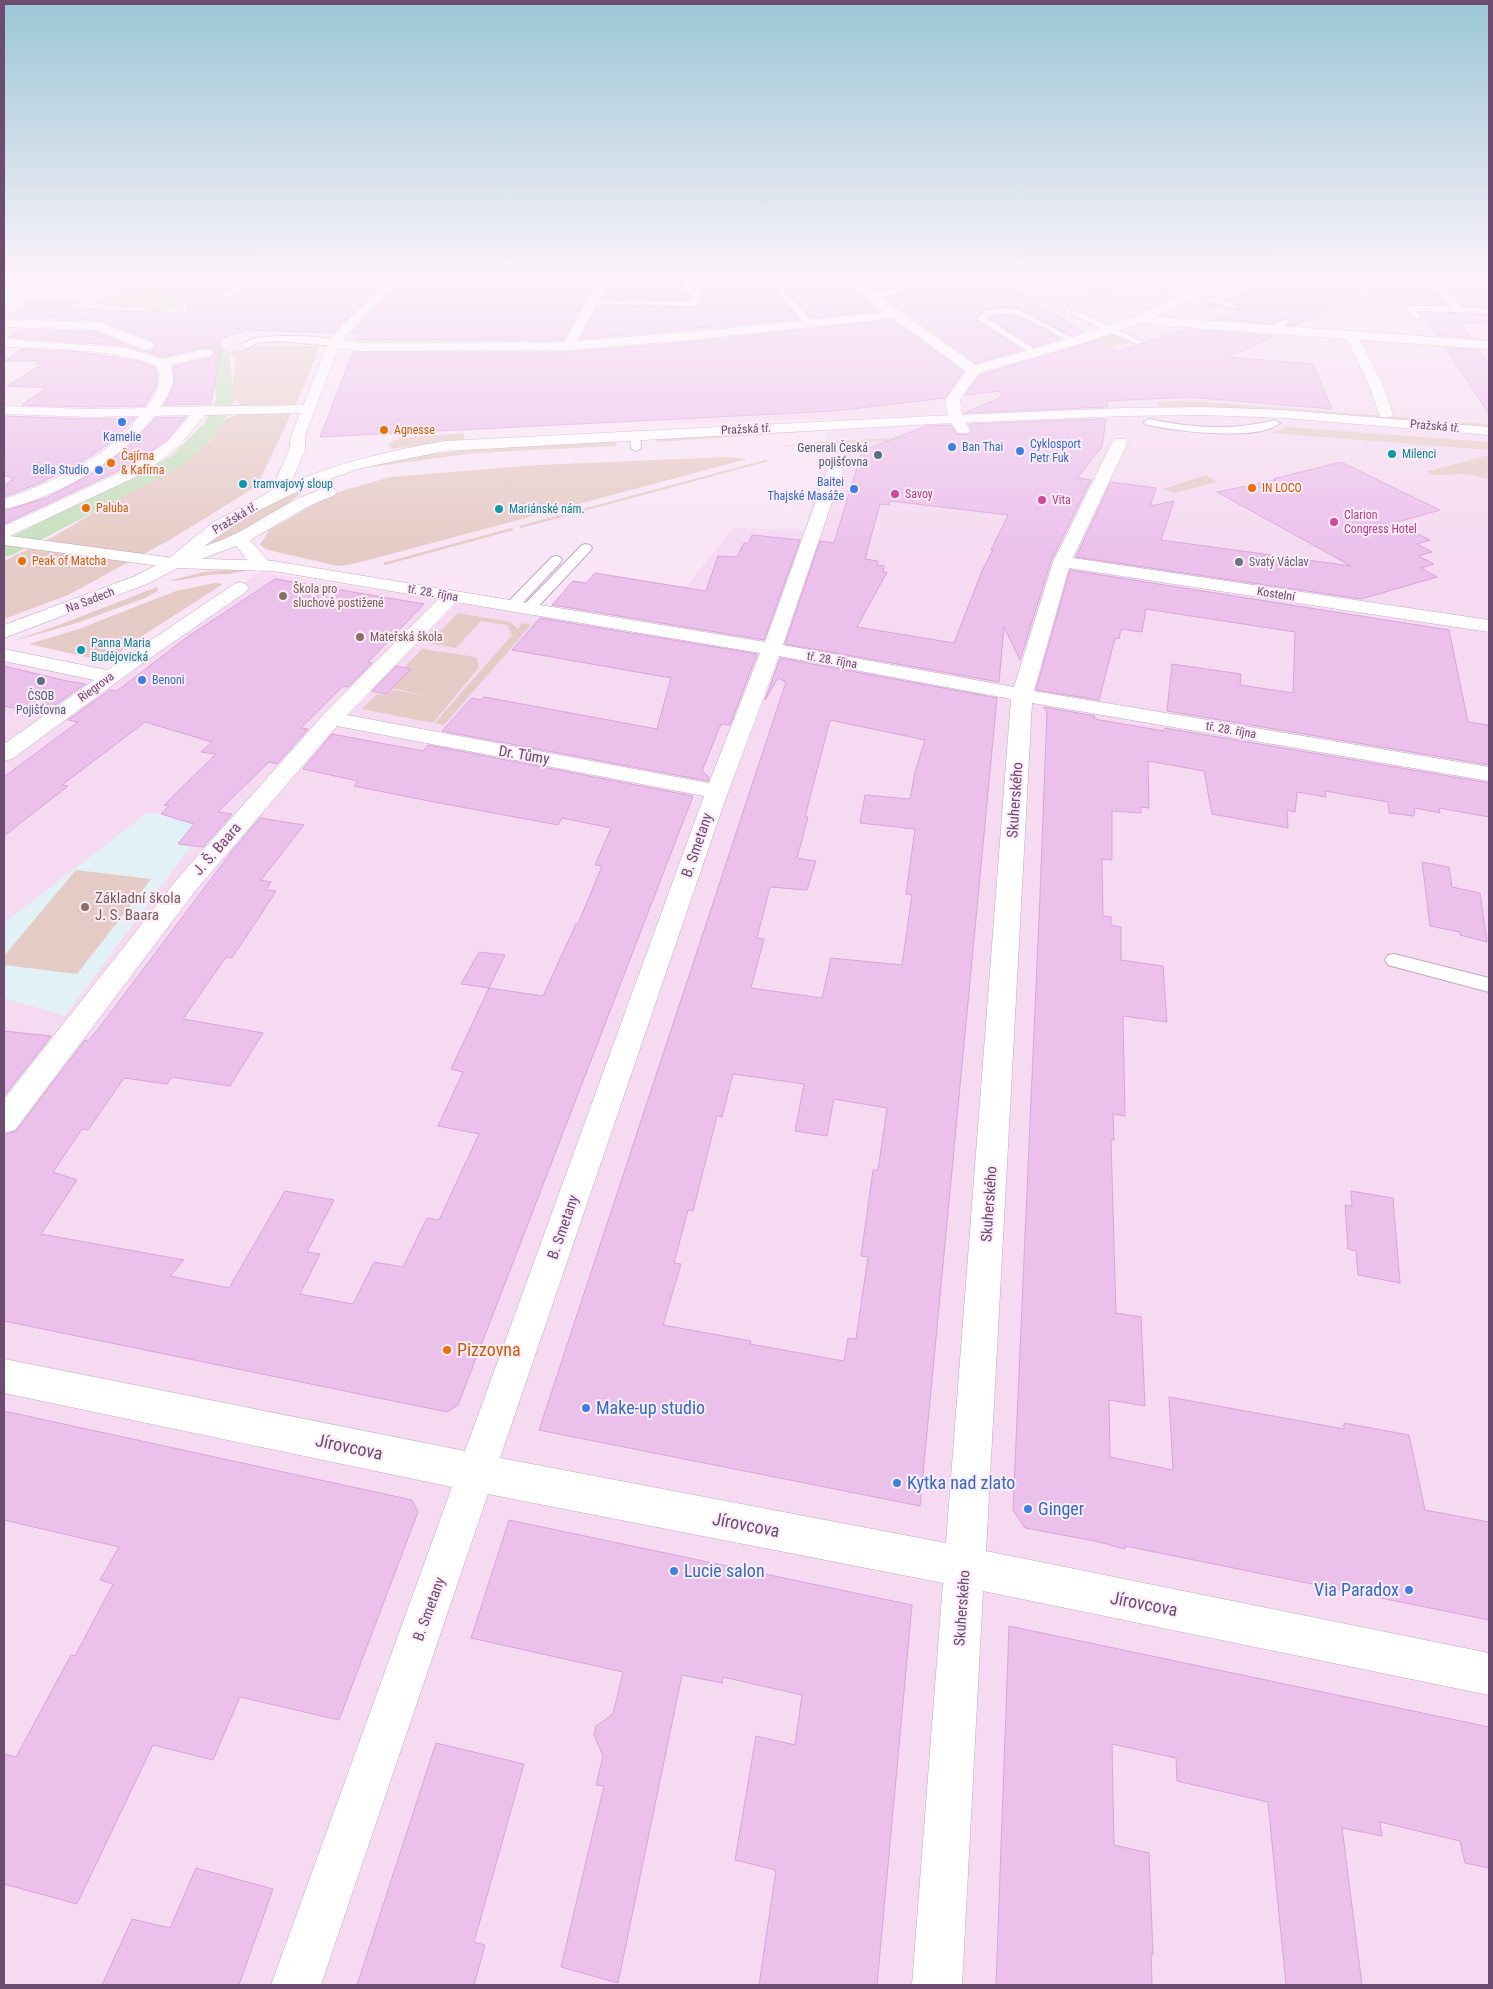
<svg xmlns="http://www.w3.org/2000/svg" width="1493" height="1989" font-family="'Roboto Condensed',sans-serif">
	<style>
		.residential { fill: #f5daf1 }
		.education { fill: #e2f1f5 }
		.green { fill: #e5cbc5 }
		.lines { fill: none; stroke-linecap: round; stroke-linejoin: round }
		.stream { fill: #afd0a4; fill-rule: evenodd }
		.canal { fill: #c5e0bc; fill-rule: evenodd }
		.building { fill: #ebc0eb; stroke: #daa3dc; fill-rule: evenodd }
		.lane-casing { stroke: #c3a8c2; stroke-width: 2 }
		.street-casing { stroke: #c3a8c2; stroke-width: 1 }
		.secondary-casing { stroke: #c4a4c3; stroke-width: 1 }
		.lane { fill: #fff; fill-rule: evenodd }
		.street { fill: #fff; fill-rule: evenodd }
		.secondary { fill: #fff; fill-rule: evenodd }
		.shop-dot { fill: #3f7fe0; stroke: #fcebf9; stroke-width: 2 }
		.food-dot { fill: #e8710a; stroke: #fcebf9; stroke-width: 2 }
		.culture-dot { fill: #0f9aa8; stroke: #fcebf9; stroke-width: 2 }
		.service-dot { fill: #5c6f8a; stroke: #fcebf9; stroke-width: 2 }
		.hotel-dot { fill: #d1479c; stroke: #fcebf9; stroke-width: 2 }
		.worship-dot { fill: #6b7280; stroke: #fcebf9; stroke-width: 2 }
		.education-dot { fill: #8d6e63; stroke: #fcebf9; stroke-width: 2 }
		.labels { text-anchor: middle; stroke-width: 4; stroke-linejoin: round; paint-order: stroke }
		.far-street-label { font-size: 12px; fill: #6d4d6f; stroke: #fcebf9 }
		.far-food-label { font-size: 12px; fill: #c56008; stroke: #fcebf9; text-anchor: start }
		.far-shop-label { font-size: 12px; fill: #366cbe; stroke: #fcebf9; text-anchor: start }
		.far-service-label { font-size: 12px; fill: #4e5e75; stroke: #fcebf9; text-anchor: end }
		.far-culture-label { font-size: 12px; fill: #0d838f; stroke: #fcebf9; text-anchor: start }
		.far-hotel-label { font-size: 12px; fill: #b23c85; stroke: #fcebf9; text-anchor: start }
		.far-worship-label { font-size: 12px; fill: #5b616d; stroke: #fcebf9; text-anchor: start }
		.far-education-label { font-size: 12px; fill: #785e54; stroke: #fcebf9; text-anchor: start }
		.street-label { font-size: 15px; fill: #6d4d6f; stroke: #fcebf9 }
		.education-label { font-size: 15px; fill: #785e54; stroke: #fcebf9; text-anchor: start }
		.near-food-label { font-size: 18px; fill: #c56008; stroke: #fcebf9; text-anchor: start }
		.near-shop-label { font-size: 18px; fill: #366cbe; stroke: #fcebf9; text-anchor: start }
		.near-street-label { font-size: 18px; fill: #6d4d6f; stroke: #fcebf9 }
	</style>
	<rect width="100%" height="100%" fill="#f9e5f5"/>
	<polygon class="residential" points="411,276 1489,276 1489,1985 4,1985 4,649 109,670 260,572 553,618 647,636 733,528 805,529 831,419 678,424 676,379 791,373 758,332 570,348 348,341"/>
	<polygon class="education" points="147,813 161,814 194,824 179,844 191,846 65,1016 4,998 4,923"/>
	<g class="green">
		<polygon points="92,276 147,276 66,287 57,291 22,295 17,297 5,296 43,288 59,282"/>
		<polygon points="1175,276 1213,278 1183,291 1156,284"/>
		<polygon points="1089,284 1121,293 1102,299 1078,288"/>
		<polygon points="155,286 193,288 139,308 88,305 111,292"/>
		<polygon points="1114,332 1132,341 1084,356 1061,347"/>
		<polygon points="263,346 319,346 306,382 257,486 173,538 68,595 4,619 4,561 53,537 193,454 209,442 226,419 237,415 240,402 230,399 236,360 229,352"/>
		<polygon points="1193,401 1489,424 1489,427 1266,410 1161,407 1157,402"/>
		<polygon points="1286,427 1489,442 1489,450 1270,433 1279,431"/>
		<polygon points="827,428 832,430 657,442 656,438"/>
		<polygon points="463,433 464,439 392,449 389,444 399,438"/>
		<polygon points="994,433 892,441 779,447 817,442"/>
		<polygon points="616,441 617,446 475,453 364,468 416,456 495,447"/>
		<polygon points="1489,455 1489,479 1465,474 1433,475 1426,472"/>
		<polygon points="728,457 747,459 357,563 338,566 268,550 260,545 269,530 332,494 390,477 538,465"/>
		<polygon points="765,460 769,461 521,528 519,526"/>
		<polygon points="1206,475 1217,482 1174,493 1163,489"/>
		<path d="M304,490C282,513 238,533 208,545C235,520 269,501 304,490Z"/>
		<polygon points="511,528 514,530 385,565 383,563"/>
		<path d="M235,569H248C236,576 221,573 208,575C194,577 182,581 168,581L204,572Z"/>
		<polygon points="215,583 223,584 139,638 112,658 99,660 29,644 79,629 176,591"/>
		<polygon points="157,587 158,591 145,598 77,623 10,642 59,625"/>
		<polygon points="458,613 510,622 518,629 522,623 531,625 444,725 435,723 512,635 507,625 481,621 456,648 429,643"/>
		<polygon points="422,649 476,657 479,667 433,723 362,709 377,694 387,695 393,690 434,697 386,687"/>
		<polygon points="76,870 151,879 77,974 4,965 4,956"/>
	</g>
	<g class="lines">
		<polygon class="stream" points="157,276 170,276 61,293 59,292"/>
		<polygon class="canal" points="222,276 240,277 238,280 167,311 164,316 227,350 229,354 234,400 219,431 185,464 12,555 4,557 4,541 171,456 204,424 216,400 213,356 150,321 148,318 155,305"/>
	</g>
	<g class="building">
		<polygon points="189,276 255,276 219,295 227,300 264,282 382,284 333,333 248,330 222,338 218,362 215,362 217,372 211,404 164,405 175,383 173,366 211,358 215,352 211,348 206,347 163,357 143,351 149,352 155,348 154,341 100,320 7,317 30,301 79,301 71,308 188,314"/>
		<polygon points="406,276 520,276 597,279 563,340 357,340 362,334 350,334"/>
		<polygon points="626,276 684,276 677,290 691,295 690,299 602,298 612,279 624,279"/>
		<polygon points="696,276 770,276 771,287 798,319 580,339 598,306 698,308 705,291 691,287"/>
		<polygon points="782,276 839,276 879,311 812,318 781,283"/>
		<polygon points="858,276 925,276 878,292"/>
		<polygon points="948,276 991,276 1084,332 1072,336 1019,308 1002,306 985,309 976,318 976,321 1022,350 976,363 886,298"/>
		<polygon points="1369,276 1416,276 1447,304 1368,302"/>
		<polygon points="1303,278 1323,280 1360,296 1297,325 1289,325 1292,320 1284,317 1274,324 1216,319 1242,311 1205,305 1212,304 1236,310 1241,305 1225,300 1279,285 1284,286"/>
		<polygon points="1439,282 1489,286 1489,307 1463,305"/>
		<polygon points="1423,313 1489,315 1489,324 1459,322 1471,338 1438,335"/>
		<polygon points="1005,315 1028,322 1060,339 1034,346 990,318"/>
		<polygon points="892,320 963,371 945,398 835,411 320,437 353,352 568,352 701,341"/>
		<polygon points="20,329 97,332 142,351 127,346 8,337"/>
		<polygon points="1186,329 1274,336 1228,357 1313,364 1332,409 1190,397 1108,401 1107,407 964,413 1002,397 1000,391 965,395 980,375 1098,340 1117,352"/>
		<polygon points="1446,348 1479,350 1489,364 1489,414"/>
		<polygon points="21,349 81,352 138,361 155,367 157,377 156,387 145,406 89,407 22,405 46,388 7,386 43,364 35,364 39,361 5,361"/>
		<polygon points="5,416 89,419 135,418 110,443 77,465 40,483 4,497 4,485 14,479 4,475"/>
		<polygon points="186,417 167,440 133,464 4,524 4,511 46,498 88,476 126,449 155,418"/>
		<path d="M1106,419L1102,447L1077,478L1091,480L1051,561L1020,660L1004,627L999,682L785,644L820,541L834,543L862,451L926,426L951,425L956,434L968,435L972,431L969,424ZM890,501L1008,515L991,550H993L982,571L954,643L857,627L887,572H883L884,566L877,565L878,561L865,559L880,504L889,505Z"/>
		<polygon points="1341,462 1440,510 1394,523 1430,540 1417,544 1432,552 1418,556 1434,564 1421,568 1437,577 1361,599 1076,557 1111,482 1156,488 1150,506 1174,501 1161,540 1351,566 1217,492 1276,480 1273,479"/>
		<polygon points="752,535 800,540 764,640 552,605 573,581 586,583 595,573 706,591 718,556 737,557 744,543 749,543"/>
		<polygon points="1070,570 1449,630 1468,722 1489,725 1489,765 1167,711 1172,664 1241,674 1240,685 1293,693 1295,632 1146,609 1142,632 1121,629 1119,639 1115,638 1099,700 1036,690"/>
		<polygon points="275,579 424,604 368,662 372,663 348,687 343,686 301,728 308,729 277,764 269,762 218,812 232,814 203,847 178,844 194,824 161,814 169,806 164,805 216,754 201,752 212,742 145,722 62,785 68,786 4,836 4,777 78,722 68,720 110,690 117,691 186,638"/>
		<polygon points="540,618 757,654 730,725 721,724 702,771 709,777 708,781 442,731 472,698 481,700 484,697 657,729 671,678 512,650"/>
		<path d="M780,658L997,698L920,1506L539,1430L786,682L778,678L765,700ZM830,720L925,740L915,772L910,799L865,795L860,823L915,829L906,894L912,895L902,965L831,958L822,998L751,988L764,939L757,938L770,887L807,890L816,861L797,858L808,817H805ZM733,1074L804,1084L795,1131L827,1136L834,1099L887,1108L878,1170H873L861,1256L868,1257L856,1339L848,1338L844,1361L750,1344L751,1341L663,1325L681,1264L674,1263L688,1210L693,1211L717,1116L722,1117Z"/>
		<polygon points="4,666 67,681 85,684 42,714 4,706"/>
		<polygon points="396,666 411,669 387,694 372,691"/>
		<polygon points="1044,707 1095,716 1094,719 1164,731 1165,728 1489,783 1489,817 1439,808 1440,813 1415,808 1414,816 1389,813 1388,802 1325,791 1326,797 1297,792 1295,812 1287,810 1288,828 1212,814 1204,771 1148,761 1149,808 1141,807 1141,813 1112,811 1112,860 1102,859 1103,916 1111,917 1111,925 1121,927 1121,960 1163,966 1167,1022 1123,1016 1125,1116 1113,1114 1114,1140 1111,1139 1116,1313 1141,1317 1145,1406 1109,1400 1110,1457 1173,1470 1169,1397 1344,1429 1344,1423 1409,1435 1425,1510 1489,1522 1489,1620 1125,1546 1125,1549 1095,1541 1025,1528 1013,1510 1040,895 1047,712"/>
		<polygon points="332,734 423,751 428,745 693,796 458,1405 447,1412 4,1321 4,1135 16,1131 85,1040 88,1041 99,1028 233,850 260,818 304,825 261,880 271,882 266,890 276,891 258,919 232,958 226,957 183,1019 263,1033 230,1086 172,1077 167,1084 124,1078 88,1130 82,1129 53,1172 77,1180 41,1234 184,1260 170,1276 229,1288 285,1191 334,1200 307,1252 320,1254 300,1294 353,1304 374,1262 403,1267 427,1218 439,1220 479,1134 438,1126 463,1072 451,1069 489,988 543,996 576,924 578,924 602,866 595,865 611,828 562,818 558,825 434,802 354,786 358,781 303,769"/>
		<polygon points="1422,862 1449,867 1452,887 1480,893 1487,942 1460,935 1460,932 1430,926"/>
		<polygon points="479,952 505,955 489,988 461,984"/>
		<polygon points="4,1031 51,1036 4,1096"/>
		<polygon points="1351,1191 1393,1198 1400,1283 1358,1275 1356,1251 1348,1249 1345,1205 1352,1206"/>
		<polygon points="4,1411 412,1500 418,1512 339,1720 240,1697 213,1760 153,1745 77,1904 4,1884 4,1754 16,1757 71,1655 75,1656 113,1584 100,1580 119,1547 4,1520"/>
		<polygon points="509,1520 912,1605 877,1985 759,1985 776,1870 735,1860 756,1736 795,1745 802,1695 723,1677 722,1683 682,1675 618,1983 561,1967 604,1786 596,1785 603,1756 594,1735 596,1726 613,1714 623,1672 471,1638"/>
		<polygon points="1009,1626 1489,1727 1489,1868 1465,1863 1460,1841 1380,1822 1382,1836 1342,1828 1362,1985 1286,1985 1268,1802 1177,1781 1176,1758 1112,1744 1114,1845 1149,1853 1153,1955 1151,1954 1152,1985 996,1985"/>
		<polygon points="436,1743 524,1764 474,1942 485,1945 474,1985 357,1985"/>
		<polygon points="196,1868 273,1889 239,1985 102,1985 132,1919 170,1928"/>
	</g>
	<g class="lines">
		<g class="lane-casing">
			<g id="lane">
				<polygon points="260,276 396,278 400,280 396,282 264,280 228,298 221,296"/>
				<polygon points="686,276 694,276 688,288 703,292 697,306 592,304 588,302 592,300 691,301 694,294 679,289"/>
				<polygon points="772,276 780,276 779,284 812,321 812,325 806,325 772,286"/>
				<polygon points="932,276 946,276 877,299 870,297"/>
				<polygon points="1117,276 1132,276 1239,306 1235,308"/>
				<polygon points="1430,276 1462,307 1489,309 1489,313 1417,311 1422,318 1415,320 1407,308 1408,306 1452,306 1422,277"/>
				<path d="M1002,308L1019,310L1078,341L1071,343C1050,332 1007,301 986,318L1039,352L1038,354H1032L977,319L985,311Z"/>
				<polygon points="1072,311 1078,311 1143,342 1136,344 1072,315"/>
				<polygon points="1283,319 1290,321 1284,326 1284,332 1278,332 1275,325"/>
				<path d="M278,336C292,336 328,335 338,343L334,346L278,341L257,343L246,349L241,344L255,338Z"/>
				<path d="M1149,419C1191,428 1234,431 1275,420L1280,423C1259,442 1172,431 1145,424L1144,422Z"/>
				<polygon points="635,432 640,435 641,448 636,451 631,448 630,435"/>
				<polygon points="586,544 590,545 592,548 590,551 533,612 523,612 522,609 523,606 582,545"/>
				<polygon points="556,556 560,557 562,560 560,563 517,609 507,609 506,606 507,603 552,557"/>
				<polygon points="1394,954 1489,978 1489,992 1388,965 1385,960 1388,955"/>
			</g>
		</g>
		<g class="street-casing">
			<g id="street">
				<polygon points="23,276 57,276 52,279 15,284 4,283 4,277"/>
				<path d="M601,276H612L577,341L701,331L884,312L841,276H854L908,318L976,365L1074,337L1138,315L1229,276H1245L1156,317L1489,341V349L1360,340L1383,385L1393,414L1391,417H1381L1379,414L1369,385L1347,339L1167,326L1143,322L1084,343L979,373L960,399L962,415L970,430L968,433H958C950,422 945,413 946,399L966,371L893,318L701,339L568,350L362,351L334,347L328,343L334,339L362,343L564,342Z"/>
				<polygon points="1418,276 1489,278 1489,284 1423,279"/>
				<polygon points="4,319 99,322 153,343 154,346 148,350 143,349 97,330 4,327"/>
				<path d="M4,339L127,348L163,359L206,349L211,350L213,353L211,356L170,365C178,382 170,393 160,407L308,405L313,406L315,409L313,412L308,413L205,415L178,447L146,472L10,536L174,558L273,561L765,642L827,470L829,467H841L843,470L783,645L1014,687L1053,562L1112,442L1115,439H1125L1128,442L1073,558L1489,620V632L1069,568L1034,691L1489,767V781L1032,703L986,1551L1489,1653V1695L983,1591L962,1985H912L943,1583L488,1494L321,1985H271L452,1487L4,1393V1359L465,1451L704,796L337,726L196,890L15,1130L4,1133V1099L178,878L324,714L438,599L273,571L174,568L4,545V526L134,466L168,441L190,415L154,416C123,460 56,498 4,509V499C52,482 108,458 139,416L89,417L4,414V406L89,409L146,408C156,394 164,382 156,365C109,348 54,349 4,347ZM456,602L760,653L709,783L347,715ZM779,656L1011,699L946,1543L500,1458L722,809Z"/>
				<polygon points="240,582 246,584 249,588 246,592 143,663 12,759 4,761 4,744 94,680 4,661 4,649 107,670 234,584"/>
			</g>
		</g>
		<g class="secondary-casing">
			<path id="secondary" d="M392,276H404L348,333L340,343L305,436V450L291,483C340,462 392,450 445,441L933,416L1124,408L1203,407L1284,410L1489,427V435L1284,418L1203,415L1124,416L933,424L445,451L361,468L304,488L250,515L204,546C213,543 224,540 233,535C255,525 313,483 335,489L337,492L335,495L309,506L250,540L272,565L269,569C254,573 245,556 236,546L180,567L147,584L4,638V625L135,576L168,559L212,523L271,491L289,450L291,436L328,343L340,327Z"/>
		</g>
		<use href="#lane" class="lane"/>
		<use href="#street" class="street"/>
		<use href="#secondary" class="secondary"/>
	</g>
	<linearGradient id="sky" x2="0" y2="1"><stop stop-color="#9ac6d6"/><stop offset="0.5" stop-color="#fcf3fa"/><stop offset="1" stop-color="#fcf3fa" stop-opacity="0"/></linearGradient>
	<rect width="1493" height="555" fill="url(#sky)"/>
	<g class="shop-dot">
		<circle cx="122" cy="422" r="5"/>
		<circle cx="952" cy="447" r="5"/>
		<circle cx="1020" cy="451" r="5"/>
		<circle cx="99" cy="470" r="5"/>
		<circle cx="854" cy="489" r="5"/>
		<circle cx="142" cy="680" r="5"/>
		<circle cx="586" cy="1408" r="5"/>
		<circle cx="897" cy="1483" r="5"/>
		<circle cx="1028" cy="1509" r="5"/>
		<circle cx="674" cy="1571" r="5"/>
		<circle cx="1409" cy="1590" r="5"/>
	</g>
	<g class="food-dot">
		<circle cx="384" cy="430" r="5"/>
		<circle cx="111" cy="463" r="5"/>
		<circle cx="1252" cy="488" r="5"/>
		<circle cx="86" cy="508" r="5"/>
		<circle cx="22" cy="561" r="5"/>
		<circle cx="447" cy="1350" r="5"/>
	</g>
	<g class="culture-dot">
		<circle cx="1392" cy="454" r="5"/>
		<circle cx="243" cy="484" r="5"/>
		<circle cx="499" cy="509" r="5"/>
		<circle cx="81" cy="650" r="5"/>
	</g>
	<g class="service-dot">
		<circle cx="878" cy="455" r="5"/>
		<circle cx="41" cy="681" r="5"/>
	</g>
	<g class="hotel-dot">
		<circle cx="895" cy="494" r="5"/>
		<circle cx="1042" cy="500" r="5"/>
		<circle cx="1334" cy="522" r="5"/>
	</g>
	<circle class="worship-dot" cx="1239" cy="562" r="5"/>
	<g class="education-dot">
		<circle cx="283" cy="596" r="5"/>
		<circle cx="360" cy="637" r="5"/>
		<circle cx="85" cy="907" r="5"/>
	</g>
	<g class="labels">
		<g class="far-street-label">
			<text transform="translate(1435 426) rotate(5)" y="4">Pražská tř.</text>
			<text transform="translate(746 429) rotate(-3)" y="4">Pražská tř.</text>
			<text transform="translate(235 518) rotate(-31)" y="4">Pražská tř.</text>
			<text transform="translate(433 593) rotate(10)" y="4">tř. 28. října</text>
			<text transform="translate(1276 594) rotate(9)" y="4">Kostelní</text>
			<text transform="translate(90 600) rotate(-21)" y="4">Na Sadech</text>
			<text transform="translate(832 660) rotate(10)" y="4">tř. 28. října</text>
			<text transform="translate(96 687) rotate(-36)" y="4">Riegrova</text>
			<text transform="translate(1231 730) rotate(10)" y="4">tř. 28. října</text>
		</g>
		<g class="far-food-label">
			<text x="394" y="434">Agnesse</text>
			<text x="121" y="460">Čajírna<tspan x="121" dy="14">&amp; Kafírna</tspan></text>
			<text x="1262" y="492">IN LOCO</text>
			<text x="96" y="512">Paluba</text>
			<text x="32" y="565">Peak of Matcha</text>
		</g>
		<g class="far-shop-label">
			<text x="122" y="441" text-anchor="middle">Kamelie</text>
			<text x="1030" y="448">Cyklosport<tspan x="1030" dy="14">Petr Fuk</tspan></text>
			<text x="962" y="451">Ban Thai</text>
			<text x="89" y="474" text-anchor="end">Bella Studio</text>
			<text x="844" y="486" text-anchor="end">Baitei<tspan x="844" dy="14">Thajské Masáže</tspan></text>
			<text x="152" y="684">Benoni</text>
		</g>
		<g class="far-service-label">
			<text x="868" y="452">Generali Česká<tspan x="868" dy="14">pojišťovna</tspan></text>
			<text x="41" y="700" text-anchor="middle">ČSOB<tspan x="41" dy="14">Pojišťovna</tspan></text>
		</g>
		<g class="far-culture-label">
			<text x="1402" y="458">Milenci</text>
			<text x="253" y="488">tramvajový sloup</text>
			<text x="509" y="513">Mariánské nám.</text>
			<text x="91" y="647">Panna Maria<tspan x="91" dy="14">Budějovická</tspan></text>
		</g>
		<g class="far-hotel-label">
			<text x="905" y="498">Savoy</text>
			<text x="1052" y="504">Vita</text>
			<text x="1344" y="519">Clarion<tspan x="1344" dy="14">Congress Hotel</tspan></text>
		</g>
		<g class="far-worship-label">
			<text x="1249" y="566">Svatý Václav</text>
		</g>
		<g class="far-education-label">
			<text x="293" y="593">Škola pro<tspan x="293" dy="14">sluchově postižené</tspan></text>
			<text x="370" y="641">Mateřská škola</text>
		</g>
		<g class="street-label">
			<text transform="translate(524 755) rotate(10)" y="5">Dr. Tůmy</text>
			<text transform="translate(1015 800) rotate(-86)" y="5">Skuherského</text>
			<text transform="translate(697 845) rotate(-71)" y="5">B. Smetany</text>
			<text transform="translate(217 849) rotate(-49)" y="5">J. Š. Baara</text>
			<text transform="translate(989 1204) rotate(-86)" y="5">Skuherského</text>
			<text transform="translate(563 1227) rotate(-71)" y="5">B. Smetany</text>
			<text transform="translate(962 1608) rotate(-86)" y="5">Skuherského</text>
			<text transform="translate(429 1609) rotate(-70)" y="5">B. Smetany</text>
		</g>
		<g class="education-label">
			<text x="95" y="903">Základní škola<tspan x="95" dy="17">J. S. Baara</tspan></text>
		</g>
		<g class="near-food-label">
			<text x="457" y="1356">Pizzovna</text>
		</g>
		<g class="near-shop-label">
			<text x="596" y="1414">Make-up studio</text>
			<text x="907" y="1489">Kytka nad zlato</text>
			<text x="1038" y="1515">Ginger</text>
			<text x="684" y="1577">Lucie salon</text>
			<text x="1399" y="1596" text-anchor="end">Via Paradox</text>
		</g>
		<g class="near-street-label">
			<text transform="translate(349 1447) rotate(12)" y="6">Jírovcova</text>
			<text transform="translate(746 1525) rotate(11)" y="6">Jírovcova</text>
			<text transform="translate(1144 1604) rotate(11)" y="6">Jírovcova</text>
		</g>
	</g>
	<rect width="1493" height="1989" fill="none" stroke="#6d4d6f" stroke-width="10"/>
</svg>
